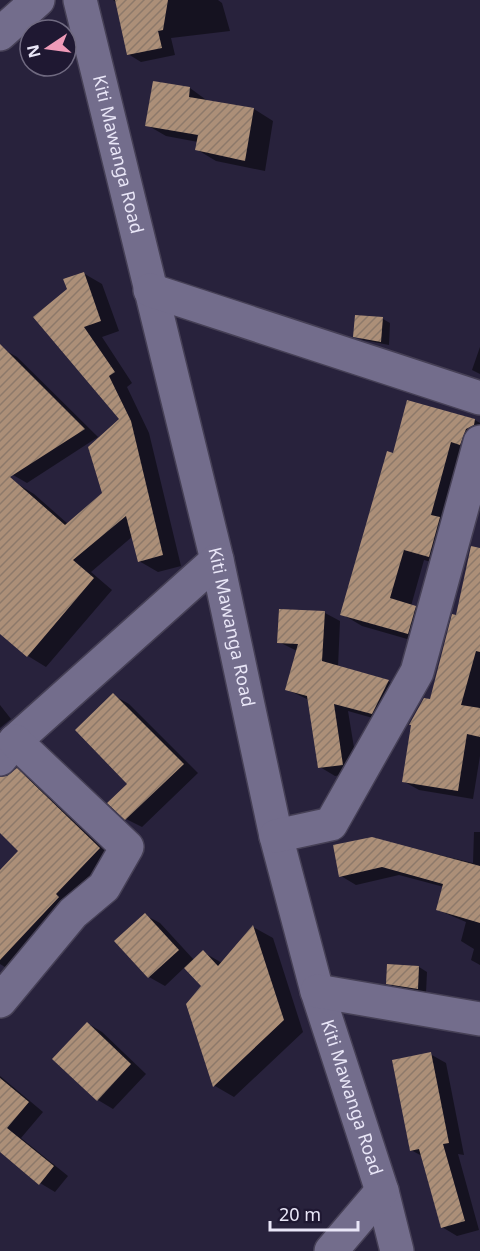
<svg xmlns="http://www.w3.org/2000/svg" width="480" height="1251" font-family="'Noto Sans',sans-serif">
	<style>
		.shadow { fill: #0007 }
		.building { fill: url(#building-hatch) }
		.lines { fill: none; stroke-linecap: round; stroke-linejoin: round }
		.minor-casing { stroke: #464056; stroke-width: 36 }
		.minor { stroke: #736d8c; stroke-width: 33 }
		.labels { text-anchor: middle; stroke-width: 6; stroke-linejoin: round; paint-order: stroke }
		.street-label { font-size: 18px; fill: #e9e6f7; stroke: #1f1832 }
	</style>
	<defs>
		<pattern id="building-hatch" width="6" height="6" patternUnits="userSpaceOnUse" patternTransform="scale(1.5)"><rect width="6" height="6" fill="#ac8f78"/><path d="M-1 1l2-2M0 6l6-6M5 7l2-2" fill="none" stroke="#8d796a"/></pattern>
	</defs>
	<rect width="100%" height="100%" fill="#28223c"/>
	<g class="shadow">
		<polygon points="113,0 218,0 222,3 230,31 171,38 175,55 141,62 128,54 117,3"/>
		<polygon points="154,82 190,88 209,102 254,109 273,121 265,171 216,161 196,149 198,142 166,136 147,125"/>
		<polygon points="83,273 102,284 119,331 102,337 132,383 127,387 149,433 181,566 158,572 139,561 133,536 91,572 112,590 46,667 28,656 0,632 0,501 16,483 34,494 68,524 104,494 121,419 68,290"/>
		<polygon points="383,319 390,323 389,345 363,340 355,336"/>
		<polygon points="480,347 480,374 472,370"/>
		<polygon points="3,349 17,357 98,437 27,483 13,475 0,454 0,352"/>
		<polygon points="475,420 480,423 480,455 449,567 424,560 411,606 435,619 428,645 362,626 342,614 394,455"/>
		<polygon points="480,550 480,756 473,799 419,790 403,781"/>
		<polygon points="280,610 325,613 340,621 338,667 388,681 403,690 387,722 348,711 358,772 335,776 320,767 309,700 286,689 297,651 279,642"/>
		<polygon points="113,695 129,704 198,773 142,827 126,819 129,784"/>
		<polygon points="0,705 11,719 0,728"/>
		<polygon points="17,770 35,781 118,859 10,970 0,964 0,872 21,851 0,831 0,778 8,778"/>
		<polygon points="474,832 480,832 480,965 471,960 474,949 461,941 466,922 438,910 444,887 399,875 356,885 341,876 372,839 473,863"/>
		<polygon points="145,915 160,923 194,960 203,952 222,963 253,927 273,938 303,1032 234,1097 215,1086 188,1004 203,986 185,967 165,986 149,977 116,942"/>
		<polygon points="419,967 427,972 426,993 395,988 388,983"/>
		<polygon points="87,1023 102,1032 146,1074 113,1109 98,1100"/>
		<polygon points="430,1054 446,1063 464,1155 458,1154 479,1230 457,1236 442,1227 422,1156 411,1150"/>
		<polygon points="0,1076 43,1112 21,1138 68,1176 55,1192 40,1183 0,1150"/>
	</g>
	<g class="building">
		<polygon points="115,0 168,0 163,30 158,31 162,48 127,55"/>
		<polygon points="153,81 190,87 189,97 254,108 245,161 195,150 198,135 145,126"/>
		<polygon points="84,272 101,321 84,327 115,372 109,376 131,421 163,555 138,562 126,516 73,560 94,578 27,657 0,634 0,344 85,429 10,477 65,525 102,493 88,447 119,419 33,317 67,289 63,279"/>
		<polygon points="355,315 383,317 381,342 353,337"/>
		<polygon points="407,400 475,419 474,425 466,429 460,445 451,442 431,515 440,517 429,557 404,550 390,598 416,606 408,634 340,615 387,451 393,453"/>
		<polygon points="471,546 480,548 480,652 476,651 461,705 480,708 480,737 467,734 458,791 402,782 411,725 409,725 424,698 430,699 452,614 456,615"/>
		<polygon points="279,609 325,611 322,661 389,680 372,714 334,704 343,765 318,768 307,696 285,690 298,644 277,643"/>
		<polygon points="113,693 184,764 125,820 107,803 127,784 75,730"/>
		<polygon points="17,768 100,848 56,894 59,897 0,960 0,870 18,851 0,833 0,777 7,776"/>
		<polygon points="372,837 480,866 480,923 436,910 443,884 382,867 339,877 333,845"/>
		<polygon points="145,913 179,950 148,978 114,941"/>
		<polygon points="253,925 284,1020 213,1087 186,1004 201,986 184,968 203,950 218,966"/>
		<polygon points="387,964 419,966 418,989 386,984"/>
		<polygon points="87,1022 131,1064 97,1101 52,1059"/>
		<polygon points="431,1052 449,1143 443,1144 465,1221 441,1228 419,1149 410,1151 392,1060"/>
		<polygon points="0,1078 29,1102 7,1128 54,1166 39,1185 0,1152"/>
	</g>
	<g class="lines">
		<g class="minor-casing">
			<g id="minor">
				<path id="s1" d="M80,0L217,560L276,836L317,991L382,1191L397,1251"/>
				<polyline points="0,34 38,0"/>
				<polyline points="150,290 480,398"/>
				<polyline points="0,759 15,741 217,560"/>
				<polyline points="276,836 331,824 417,672 480,442"/>
				<polyline points="317,991 480,1019"/>
				<polyline points="0,1001 73,913 104,887 127,847 15,741"/>
				<polyline points="331,1251 382,1191"/>
			</g>
		</g>
		<use href="#minor" class="minor"/>
	</g>
	<g class="labels">
		<g class="street-label">
			<text dy="6" stroke="none"><textPath href="#s1" startOffset="159">Kiti Mawanga Road</textPath></text>
			<text dy="6" stroke="none"><textPath href="#s1" startOffset="645">Kiti Mawanga Road</textPath></text>
			<text dy="6" stroke="none"><textPath href="#s1" startOffset="1131">Kiti Mawanga Road</textPath></text>
		</g>
	</g>
	<g transform="translate(48 48) rotate(257)"><circle r="28" fill="#1f1832" stroke="#706a81" stroke-width="1.5"/>
	<path d="M0-4.5L10 22L0 15L-10 22Z" fill="#ef9ab8"/>
	<text y="-9" font-size="16" font-weight="bold" text-anchor="middle" fill="#e9e6f7">N</text>
	</g>
	<path d="M270 1221v9h88v-9" fill="none" stroke="#e9e6f7" stroke-width="3"/>
	<text x="279" y="1221" font-size="18" fill="#e9e6f7" stroke="#1f1832" stroke-width="4.5" paint-order="stroke">20 m</text>
</svg>
